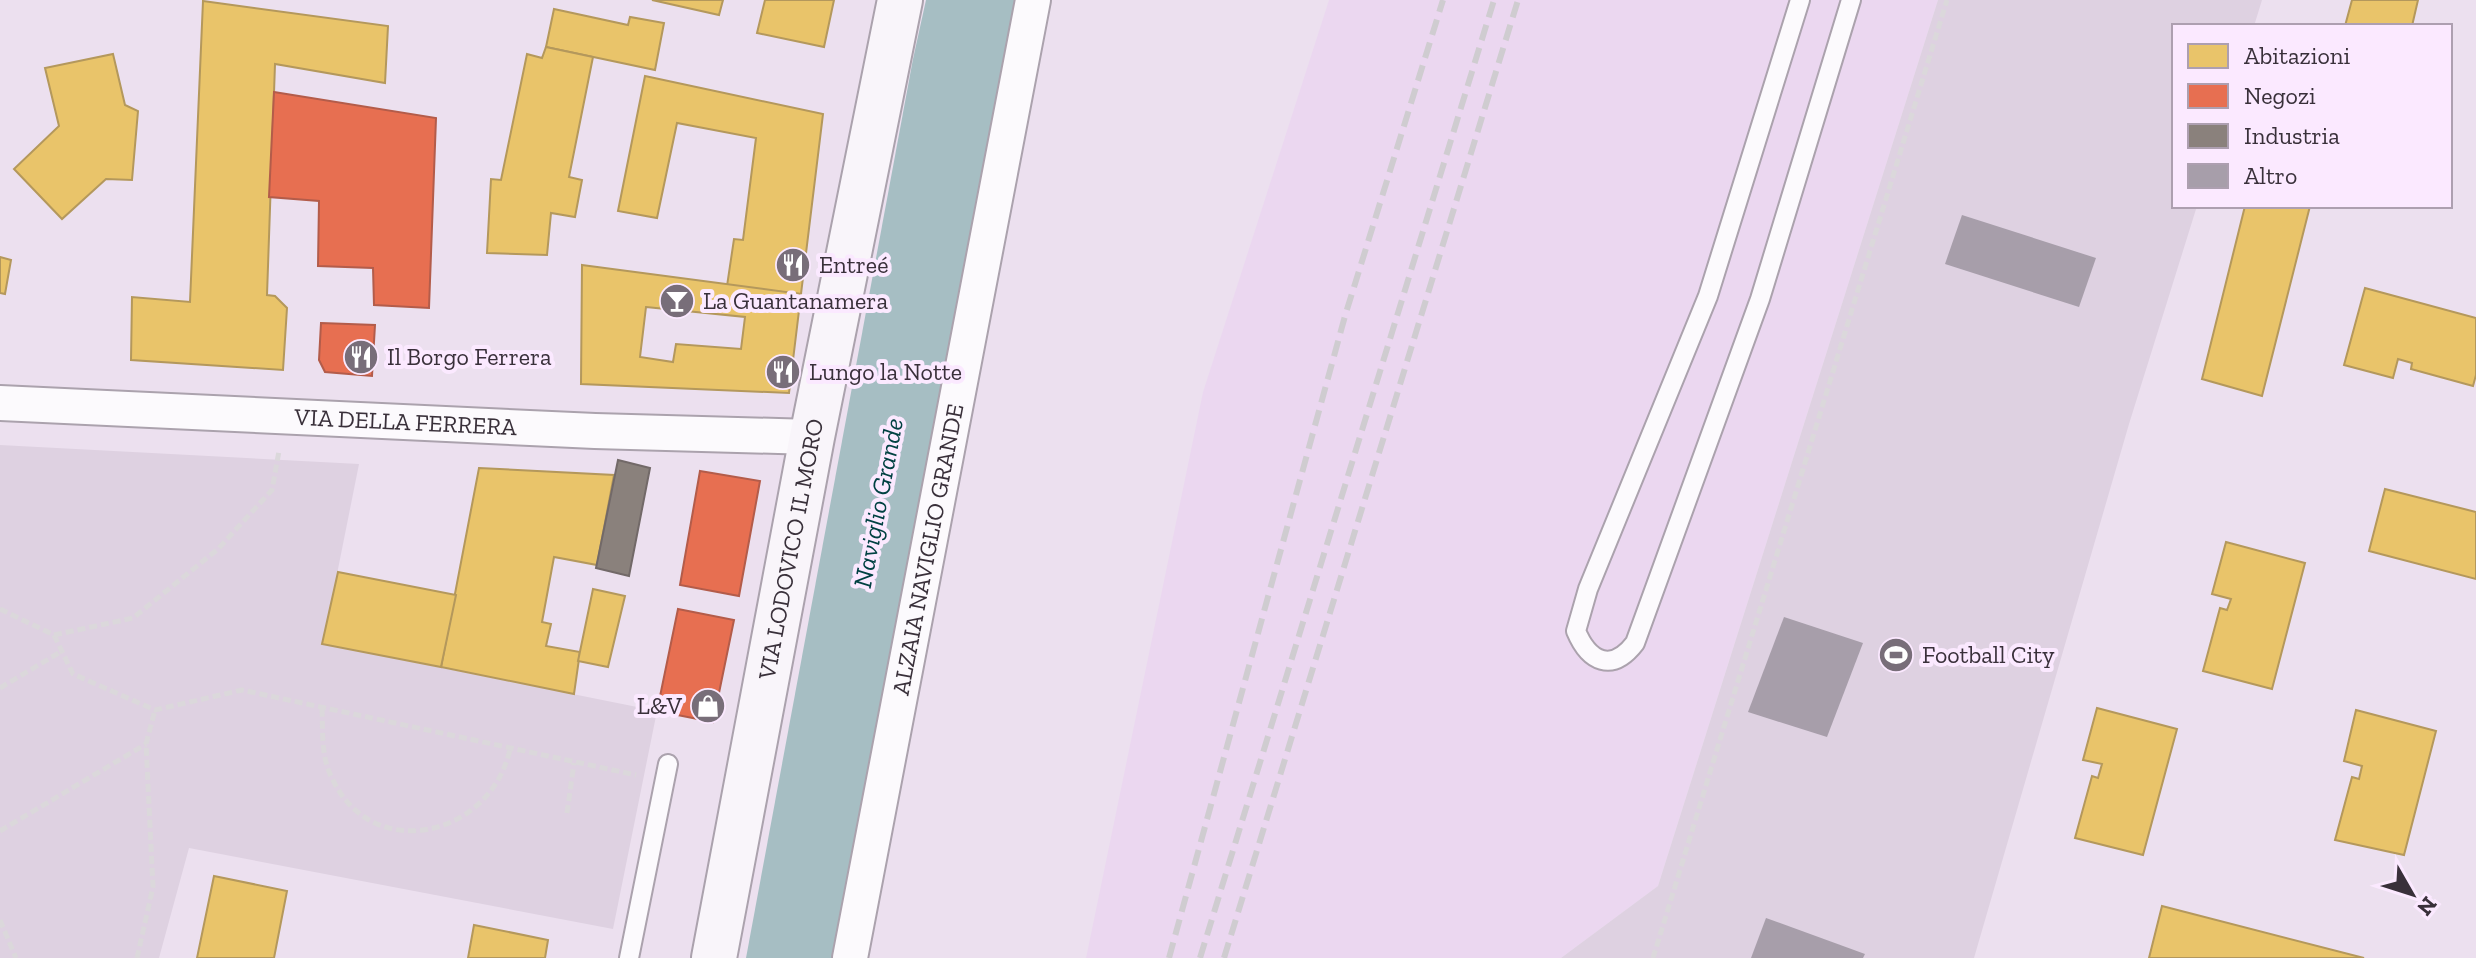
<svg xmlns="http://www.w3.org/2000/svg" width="2476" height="958" font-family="'Zilla Slab',serif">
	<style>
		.built { fill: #ebd7f0 }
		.green { fill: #ded1e1 }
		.water { fill: #a6bec3 }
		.homes { fill: #e9c46a; stroke: #b4985c; stroke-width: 2; fill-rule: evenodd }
		.shops { fill: #e76f51; stroke: #b35c4a; stroke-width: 2 }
		.industry { fill: #8a817c; stroke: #726968; stroke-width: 2 }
		.building { fill: #a79eaa }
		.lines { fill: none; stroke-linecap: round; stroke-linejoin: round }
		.lane-casing { stroke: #aba2ad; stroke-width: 22 }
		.street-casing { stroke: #aba2ad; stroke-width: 38 }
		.secondary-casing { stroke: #aba2ad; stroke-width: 48 }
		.path { stroke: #dbd8db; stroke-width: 5; stroke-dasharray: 8 4; stroke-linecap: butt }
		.lane { stroke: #fcfafd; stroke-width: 18 }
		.street { stroke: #fcfafd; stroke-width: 34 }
		.secondary { stroke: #f9f5fa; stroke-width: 44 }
		.rail { stroke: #cfccd0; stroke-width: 6; stroke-dasharray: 16 8; stroke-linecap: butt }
		.labels { text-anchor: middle; stroke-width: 8; stroke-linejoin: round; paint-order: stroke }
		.poi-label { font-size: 24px; fill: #39303a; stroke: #fbe9ff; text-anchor: start }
		.street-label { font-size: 24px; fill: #39303a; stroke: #fbe9ff }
		.water-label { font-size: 26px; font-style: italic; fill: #004142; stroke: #fbe9ff }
	</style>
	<rect width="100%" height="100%" fill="#ece0ef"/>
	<polygon class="built" points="1329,0 1938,0 1658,886 1561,958 1086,958 1203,392"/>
	<g class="green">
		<polygon points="1938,0 2262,0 2254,26 2174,26 2174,206 2197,206 2129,424 1974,958 1561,958 1658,886"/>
		<polygon points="0,445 359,464 323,644 657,711 613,929 189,848 159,958 0,958"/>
	</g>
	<polygon class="water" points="926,0 1016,0 834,958 746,958 913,59"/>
	<g class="homes">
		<polygon points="652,0 723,0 719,15"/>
		<polygon points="765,0 834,0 824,47 757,33"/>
		<polygon points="2352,0 2418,0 2412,26 2345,26"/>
		<polygon points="203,1 388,26 385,83 275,64 267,295 275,296 287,308 283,370 131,360 132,297 190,302"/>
		<polygon points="554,9 628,25 630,17 664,23 655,70 546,47"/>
		<polygon points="546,47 593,57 569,177 582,180 575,217 551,213 547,255 487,253 491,179 501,180 527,54 542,58"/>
		<polygon points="113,54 125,105 138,111 132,180 106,179 62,219 14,169 59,126 45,68"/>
		<polygon points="645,76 823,114 801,294 727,286 734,239 743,240 756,138 677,123 657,218 618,211"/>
		<polygon points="2245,206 2310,206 2262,396 2202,379"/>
		<polygon points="0,257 11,260 5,294 0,293"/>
		<path d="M582,265L801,294L789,393L581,384ZM646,307L745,317L741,349L676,344L673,362L640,357Z"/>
		<polygon points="2365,288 2476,318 2476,375 2473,386 2411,369 2412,363 2398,359 2393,378 2344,365"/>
		<polygon points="479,468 614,475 597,565 554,557 542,622 551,624 546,646 580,652 574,694 441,667"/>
		<polygon points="2385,489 2476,512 2476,579 2369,551"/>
		<polygon points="2226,542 2305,563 2272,689 2203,671 2220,608 2227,610 2231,599 2212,594"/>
		<polygon points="338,572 456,595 441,667 322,644"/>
		<polygon points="593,589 625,596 608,667 578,661"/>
		<polygon points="2097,708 2177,729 2143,855 2075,838 2092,776 2098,778 2102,764 2083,760"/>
		<polygon points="2356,710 2436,731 2404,855 2335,840 2352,777 2359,779 2362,766 2344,761"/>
		<polygon points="214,876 287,891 274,958 197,958"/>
		<polygon points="2162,906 2364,958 2149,958"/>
		<polygon points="474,925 548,940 545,958 468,958"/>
	</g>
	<g class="shops">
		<polygon points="274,92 436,118 429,308 374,305 373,268 318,266 319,201 269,197"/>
		<polygon points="321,323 375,325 372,376 325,372 319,360"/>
		<polygon points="700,471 760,481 739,596 680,585"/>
		<polygon points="678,609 734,620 713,722 657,711"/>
	</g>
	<polygon class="industry" points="618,460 650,468 629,576 596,568"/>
	<g class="building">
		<polygon points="1962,215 2096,258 2079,307 1945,264"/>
		<polygon points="1784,617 1863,643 1827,737 1748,712"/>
		<polygon points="1766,918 1865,954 1863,958 1751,958"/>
	</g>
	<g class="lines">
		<g class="lane-casing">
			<g id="lane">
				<path d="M1800,0L1708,296L1588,589L1576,631C1589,662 1612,673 1635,643L1760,299L1851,0"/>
				<polyline points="629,958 668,764"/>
			</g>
		</g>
		<g class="street-casing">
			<g id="street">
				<path id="s1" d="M0,403L595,431L812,437"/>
				<path id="s2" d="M850,958L1033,0"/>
			</g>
		</g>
		<g class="secondary-casing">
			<g id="secondary">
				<path id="s3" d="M714,958L812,437L900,0"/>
			</g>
		</g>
		<g class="path">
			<polyline points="0,609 54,635 73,674 155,710 242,690 636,775"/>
			<polyline points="54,635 133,618 218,549 272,490 279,451"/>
			<polyline points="0,688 62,651"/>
			<path d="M322,709C323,731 321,756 331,776C371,866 491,837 510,749"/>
			<polyline points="567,813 574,763"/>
			<polyline points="0,831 146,744"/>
			<polyline points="0,920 16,958"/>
			<polyline points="137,958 153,887 146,744 155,710"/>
			<polyline points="1653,958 1947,0"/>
		</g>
		<use href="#lane" class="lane"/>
		<use href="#street" class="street"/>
		<use href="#secondary" class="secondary"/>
		<g class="rail">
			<polyline points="1169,958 1345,316 1443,0"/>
			<polyline points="1200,958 1494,0"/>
			<polyline points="1224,958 1518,0"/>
		</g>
	</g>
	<defs>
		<g id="restaurant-disc" transform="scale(1.8)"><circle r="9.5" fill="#786e79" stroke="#fbe9ff"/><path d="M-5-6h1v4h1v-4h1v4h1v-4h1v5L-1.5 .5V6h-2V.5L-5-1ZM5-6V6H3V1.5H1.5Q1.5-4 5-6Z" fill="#fff"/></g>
		<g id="bar-disc" transform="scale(1.8)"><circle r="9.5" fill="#786e79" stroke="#fbe9ff"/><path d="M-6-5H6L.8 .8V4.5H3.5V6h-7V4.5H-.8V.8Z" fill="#fff"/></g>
		<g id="stadium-disc" transform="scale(1.8)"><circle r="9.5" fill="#786e79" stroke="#fbe9ff"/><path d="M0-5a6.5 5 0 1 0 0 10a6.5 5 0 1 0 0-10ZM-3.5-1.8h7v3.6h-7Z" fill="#fff"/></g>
		<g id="shop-disc" transform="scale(1.8)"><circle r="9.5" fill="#786e79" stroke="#fbe9ff"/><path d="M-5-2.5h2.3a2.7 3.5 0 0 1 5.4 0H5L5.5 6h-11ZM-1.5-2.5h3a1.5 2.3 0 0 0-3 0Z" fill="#fff"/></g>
	</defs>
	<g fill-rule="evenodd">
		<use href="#restaurant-disc" x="793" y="265"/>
		<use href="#bar-disc" x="677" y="301"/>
		<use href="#restaurant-disc" x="361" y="357"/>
		<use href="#restaurant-disc" x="783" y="372"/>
		<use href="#stadium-disc" x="1896" y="655"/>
		<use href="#shop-disc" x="708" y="706"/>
	</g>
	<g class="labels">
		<g class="poi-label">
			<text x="819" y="273">Entreé</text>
			<text x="703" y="309">La Guantanamera</text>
			<text x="387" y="365">Il Borgo Ferrera</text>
			<text x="809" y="380">Lungo la Notte</text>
			<text x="1922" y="663">Football City</text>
			<text x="682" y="714" text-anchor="end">L&amp;V</text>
		</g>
		<g class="street-label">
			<text dy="8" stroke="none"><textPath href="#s1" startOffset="406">VIA DELLA FERRERA</textPath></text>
			<text dy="8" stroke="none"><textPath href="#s3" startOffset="416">VIA LODOVICO IL MORO</textPath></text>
			<text dy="8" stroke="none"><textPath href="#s2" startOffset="416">ALZAIA NAVIGLIO GRANDE</textPath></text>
		</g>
		<g class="water-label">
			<text transform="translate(878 503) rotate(-79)" y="9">Naviglio Grande</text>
		</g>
	</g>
	<rect x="2172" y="24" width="280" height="184" fill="#fbe9ff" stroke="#ad9fb0" stroke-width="2"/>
	<rect x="2188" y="44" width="40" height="24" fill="#e9c46a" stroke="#ad9fb0" stroke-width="2"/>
	<text x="2244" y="64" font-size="24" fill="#39303a">Abitazioni</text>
	<rect x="2188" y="84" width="40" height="24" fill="#e76f51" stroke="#ad9fb0" stroke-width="2"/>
	<text x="2244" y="104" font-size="24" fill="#39303a">Negozi</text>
	<rect x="2188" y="124" width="40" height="24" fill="#8a817c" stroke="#ad9fb0" stroke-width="2"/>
	<text x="2244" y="144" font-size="24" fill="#39303a">Industria</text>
	<rect x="2188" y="164" width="40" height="24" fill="#a79eaa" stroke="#ad9fb0" stroke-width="2"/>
	<text x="2244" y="184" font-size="24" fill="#39303a">Altro</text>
	<g transform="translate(2412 894) rotate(129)" stroke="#fbe9ff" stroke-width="6" paint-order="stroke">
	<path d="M0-6L14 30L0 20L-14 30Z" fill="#39303a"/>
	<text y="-12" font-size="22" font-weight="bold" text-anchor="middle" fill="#39303a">N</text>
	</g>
</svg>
